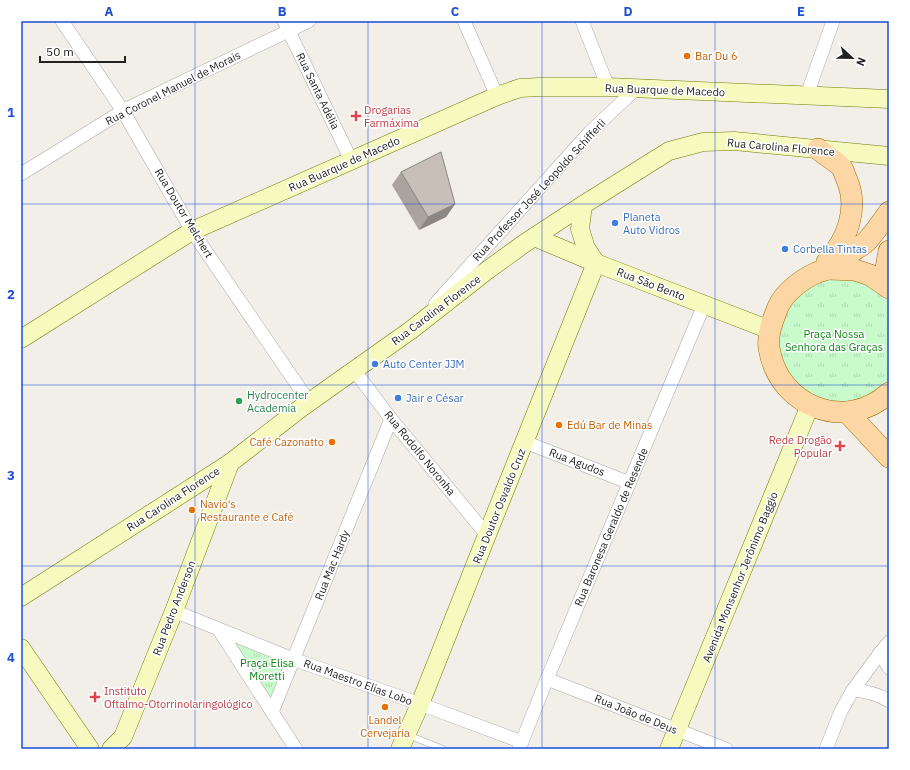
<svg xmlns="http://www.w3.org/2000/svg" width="910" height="770" font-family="'IBM Plex Sans',sans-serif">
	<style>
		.park { fill: url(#park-tufts) }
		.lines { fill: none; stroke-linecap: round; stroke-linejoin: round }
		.lane-casing { stroke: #a9a9a9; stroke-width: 7 }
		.street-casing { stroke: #a9a9a9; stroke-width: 14 }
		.secondary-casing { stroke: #707d05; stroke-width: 19 }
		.primary-casing { stroke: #a06b00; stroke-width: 22 }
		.lane { stroke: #fff; stroke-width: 6 }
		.street { stroke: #fff; stroke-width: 13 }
		.secondary { stroke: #f7fabf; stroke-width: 18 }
		.primary { stroke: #fcd6a4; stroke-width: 21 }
		.wall { fill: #aba49e }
		.shaded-wall { fill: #8b8681 }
		.building { fill: #c7bfb8; stroke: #8b8681 }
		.grid { fill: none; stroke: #1d4ed8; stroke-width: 1; stroke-opacity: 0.55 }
		.food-dot { fill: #e8710a; stroke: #fff; stroke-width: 1.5 }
		.health-dot { fill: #e0444e; stroke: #fff; stroke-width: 1.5 }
		.shop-dot { fill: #3f7fe0; stroke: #fff; stroke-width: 1.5 }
		.leisure-dot { fill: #2e9e5b; stroke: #fff; stroke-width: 1.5 }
		.labels { text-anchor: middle; stroke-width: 3; stroke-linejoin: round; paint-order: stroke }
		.food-label { font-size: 11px; fill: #c56008; stroke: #fff; text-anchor: start }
		.street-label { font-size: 11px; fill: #222; stroke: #fff }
		.health-label { font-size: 11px; fill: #be3a42; stroke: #fff; text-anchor: start }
		.shop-label { font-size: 11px; fill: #366cbe; stroke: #fff; text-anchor: start }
		.park-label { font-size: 11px; fill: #0c8416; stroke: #fff }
		.leisure-label { font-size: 11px; fill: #27864d; stroke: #fff; text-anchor: start }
		.neatline { fill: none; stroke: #1d4ed8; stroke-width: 1.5 }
		.grid-label { font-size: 13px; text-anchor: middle; font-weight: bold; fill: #1d4ed8 }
	</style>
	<defs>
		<pattern id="park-tufts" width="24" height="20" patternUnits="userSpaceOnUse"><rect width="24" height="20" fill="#c8facc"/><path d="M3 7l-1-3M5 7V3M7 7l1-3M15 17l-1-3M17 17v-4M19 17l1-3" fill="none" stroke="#acd6af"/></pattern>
	</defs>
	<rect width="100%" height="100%" fill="#f2efe9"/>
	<g class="park">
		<path d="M833,278L854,279L873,286L889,300V379C885,383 881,388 876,391C850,407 815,405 795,381C793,378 789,375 788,372C770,340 782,302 813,285C819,281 827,280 833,278Z"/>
		<polygon points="233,640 285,661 271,699"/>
	</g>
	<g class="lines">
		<g class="lane-casing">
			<polyline id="lane" points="408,735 443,749"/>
		</g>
		<g class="street-casing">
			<g id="street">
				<polyline points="62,21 123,111 192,231 309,402"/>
				<polyline points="284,21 351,160"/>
				<polyline points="464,21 497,96"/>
				<polyline points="582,21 608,87"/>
				<polyline points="807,95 833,21"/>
				<polyline points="21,174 126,109 309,21"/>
				<polyline points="435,304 590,132 637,88"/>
				<polyline points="354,370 391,419 487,535"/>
				<polyline points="525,442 630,483"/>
				<polyline points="174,611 293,659 420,704 522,742"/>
				<polyline points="219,630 296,749"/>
				<polyline points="880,653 889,668"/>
				<polyline points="547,679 726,749"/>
				<path d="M853,690C866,691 878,694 889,701"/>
				<polyline points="272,712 391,419"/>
				<polyline points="519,749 547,679 704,305"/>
				<polyline points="826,749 841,711 853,690 880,653 889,642"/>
			</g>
		</g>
		<g class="secondary-casing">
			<g id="secondary">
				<polyline points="583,205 580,229 586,248 596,263"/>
				<polyline points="534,237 596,263 770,330"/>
				<polyline points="21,339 192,231 497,96 520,88 539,87 608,87 889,99"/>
				<polyline points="21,597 230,463 301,408 411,330 489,269 525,243 583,205 669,151 703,142 734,141 889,156"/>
				<polyline points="21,648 90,749"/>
				<polyline points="111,749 123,737 174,611 230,463"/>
				<polyline points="400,749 420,704 487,535 596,263"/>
				<polyline points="669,749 810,405"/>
			</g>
		</g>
		<g class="primary-casing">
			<g id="primary">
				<path d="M818,149C823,154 839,163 842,168C844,171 845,176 847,180C859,209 847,240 827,262"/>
				<path d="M889,212C882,222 875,232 867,241C862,246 855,249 850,253C843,258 837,263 830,268C826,270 821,271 816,273C802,279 784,293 778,307C773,320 767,334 769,348C778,406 845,433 889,393"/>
				<polyline points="889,251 886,268 889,279"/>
				<polyline points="828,269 855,270 870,275 889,288"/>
				<polyline points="847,412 889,457"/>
			</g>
		</g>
		<use href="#lane" class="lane"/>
		<use href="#street" class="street"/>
		<use href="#secondary" class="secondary"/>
		<use href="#primary" class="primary"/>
	</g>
	<polygon class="wall" points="401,172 455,204 446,217 419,230 392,185"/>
	<polygon class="shaded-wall" points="455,204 446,217 419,230 428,217"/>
	<polygon class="building" points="441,152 455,204 428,217 401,172"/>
	<path class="grid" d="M195,21V749M368,21V749M542,21V749M715,21V749M21,204H889M21,385H889M21,566H889"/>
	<g class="food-dot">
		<circle cx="687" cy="56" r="4"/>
		<circle cx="559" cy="425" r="4"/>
		<circle cx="332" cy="442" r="4"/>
		<circle cx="192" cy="510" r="4"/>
		<circle cx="385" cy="707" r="4"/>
	</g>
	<g class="health-dot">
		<path d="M354 110h4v4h4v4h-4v4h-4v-4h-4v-4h4z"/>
		<path d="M838 440h4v4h4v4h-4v4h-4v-4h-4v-4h4z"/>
		<path d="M93 691h4v4h4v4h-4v4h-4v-4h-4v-4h4z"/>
	</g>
	<g class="shop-dot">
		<circle cx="615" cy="223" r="4"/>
		<circle cx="785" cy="249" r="4"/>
		<circle cx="375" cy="364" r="4"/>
		<circle cx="398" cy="398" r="4"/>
	</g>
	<circle class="leisure-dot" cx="239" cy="401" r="4"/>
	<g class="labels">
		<g class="food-label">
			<text x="695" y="60">Bar Du 6</text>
			<text x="567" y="429">Edú Bar de Minas</text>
			<text x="324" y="446" text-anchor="end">Café Cazonatto</text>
			<text x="200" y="508">Navio's<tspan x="200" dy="13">Restaurante e Café</tspan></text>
			<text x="385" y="724" text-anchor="middle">Landel<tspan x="385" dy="13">Cervejaria</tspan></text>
		</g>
		<g class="street-label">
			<text transform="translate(173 88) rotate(-27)" y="4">Rua Coronel Manuel de Morais</text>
			<text transform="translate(665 90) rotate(2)" y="4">Rua Buarque de Macedo</text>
			<text transform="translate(318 91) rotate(64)" y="4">Rua Santa Adélia</text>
			<text transform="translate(781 147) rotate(5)" y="4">Rua Carolina Florence</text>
			<text transform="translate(344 164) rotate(-24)" y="4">Rua Buarque de Macedo</text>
			<text transform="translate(539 190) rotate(-47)" y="4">Rua Professor José Leopoldo Schifferli</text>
			<text transform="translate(184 213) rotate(59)" y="4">Rua Doutor Melchert</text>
			<text transform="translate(651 284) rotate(21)" y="4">Rua São Bento</text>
			<text transform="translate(436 310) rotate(-37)" y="4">Rua Carolina Florence</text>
			<text transform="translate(420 453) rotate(51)" y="4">Rua Rodolfo Noronha</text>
			<text transform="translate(577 462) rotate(21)" y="4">Rua Agudos</text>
			<text transform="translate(173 499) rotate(-33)" y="4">Rua Carolina Florence</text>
			<text transform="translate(499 506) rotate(-68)" y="4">Rua Doutor Osvaldo Cruz</text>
			<text transform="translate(611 527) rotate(-67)" y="4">Rua Baronesa Geraldo de Resende</text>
			<text transform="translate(332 565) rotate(-68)" y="4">Rua Mac Hardy</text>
			<text transform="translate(740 577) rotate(-68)" y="4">Avenida Monsenhor Jerônimo Baggio</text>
			<text transform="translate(174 608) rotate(-69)" y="4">Rua Pedro Anderson</text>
			<text transform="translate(358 682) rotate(20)" y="4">Rua Maestro Elias Lobo</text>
			<text transform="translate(636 714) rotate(22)" y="4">Rua João de Deus</text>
		</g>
		<g class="health-label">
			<text x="364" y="114">Drogarias<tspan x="364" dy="13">Farmáxima</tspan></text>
			<text x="832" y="444" text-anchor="end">Rede Drogão<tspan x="832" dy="13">Popular</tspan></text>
			<text x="104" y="695">Instituto<tspan x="104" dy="13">Oftalmo-Otorrinolaringológico</tspan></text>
		</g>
		<g class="shop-label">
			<text x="623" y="221">Planeta<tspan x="623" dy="13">Auto Vidros</tspan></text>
			<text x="793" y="253">Corbella Tintas</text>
			<text x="383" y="368">Auto Center JJM</text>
			<text x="406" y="402">Jair e César</text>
		</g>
		<g class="park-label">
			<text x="834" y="338">Praça Nossa<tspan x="834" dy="13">Senhora das Graças</tspan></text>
			<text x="267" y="667">Praça Elisa<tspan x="267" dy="13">Moretti</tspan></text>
		</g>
		<g class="leisure-label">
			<text x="247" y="399">Hydrocenter<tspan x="247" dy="13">Academia</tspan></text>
		</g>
	</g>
	<rect width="910" height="770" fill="none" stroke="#ffffff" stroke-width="44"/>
	<g transform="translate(852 58) rotate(112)" stroke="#ffffff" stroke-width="3" paint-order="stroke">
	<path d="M0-3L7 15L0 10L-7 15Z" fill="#222222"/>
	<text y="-6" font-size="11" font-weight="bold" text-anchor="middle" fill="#222222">N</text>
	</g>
	<path d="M40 56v6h85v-6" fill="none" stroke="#222222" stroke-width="2"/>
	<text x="46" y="56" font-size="12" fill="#222222" stroke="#ffffff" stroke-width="3" paint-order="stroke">50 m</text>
	<rect x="22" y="22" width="866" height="726" class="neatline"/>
	<g class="grid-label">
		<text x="109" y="16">A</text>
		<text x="282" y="16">B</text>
		<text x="455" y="16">C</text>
		<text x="628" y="16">D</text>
		<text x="801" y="16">E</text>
		<text x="11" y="117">1</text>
		<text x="11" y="299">2</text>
		<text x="11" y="480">3</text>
		<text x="11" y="662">4</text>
	</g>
</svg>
